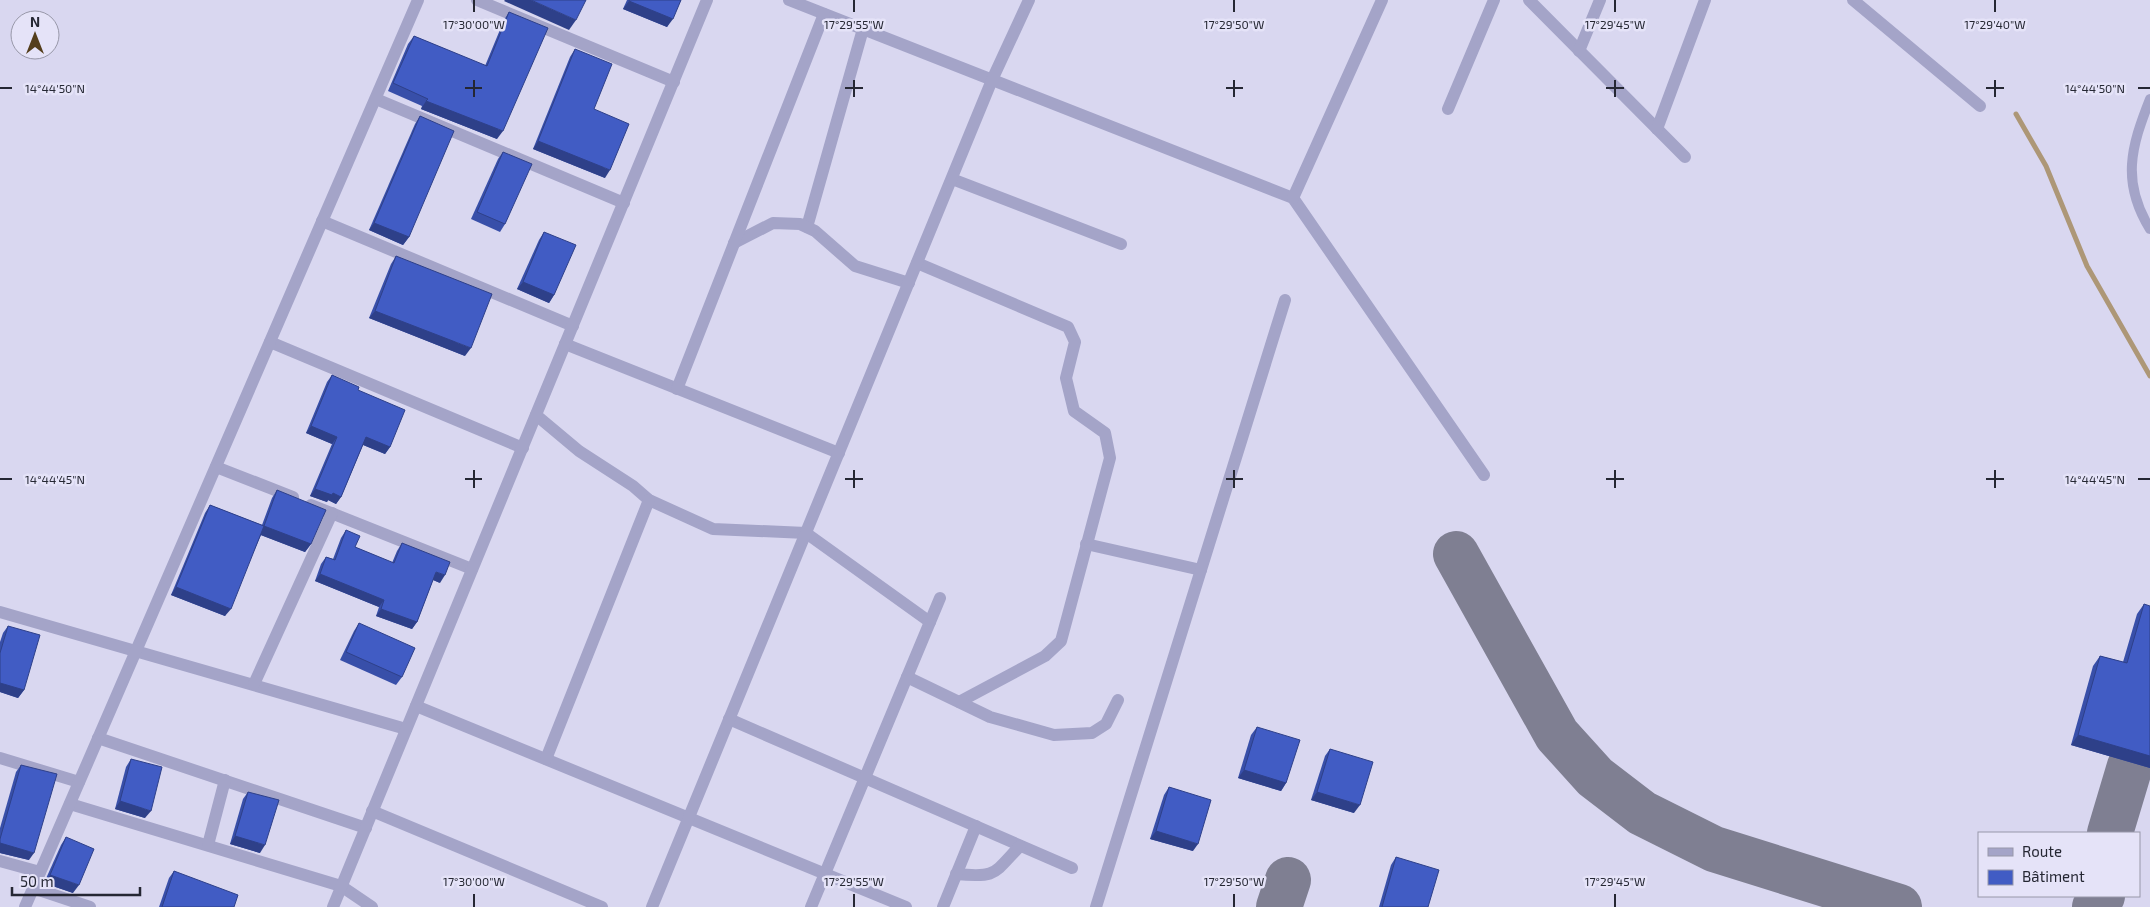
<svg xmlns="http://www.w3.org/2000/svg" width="2150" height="907" font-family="'Exo 2',sans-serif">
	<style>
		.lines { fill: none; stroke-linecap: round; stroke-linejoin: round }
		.stream { stroke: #ad9777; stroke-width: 5 }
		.taxiway { stroke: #7f7f92; stroke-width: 46 }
		.service { stroke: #a4a4c8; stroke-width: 10 }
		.minor { stroke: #a4a4c8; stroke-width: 12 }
		.wall { fill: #384fa9 }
		.shaded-wall { fill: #2e4089 }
		.building { fill: #415cc4; stroke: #2e4089 }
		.ticks { fill: none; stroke: #252733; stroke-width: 2 }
		.ticks-label { font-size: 12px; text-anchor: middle; fill: #252733; stroke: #e5e3f8; stroke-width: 5; stroke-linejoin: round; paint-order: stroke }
	</style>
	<rect width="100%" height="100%" fill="#d9d7f0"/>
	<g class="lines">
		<polyline class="stream" points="2016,114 2046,166 2087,266 2150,376"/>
		<g class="taxiway">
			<polyline points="1456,554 1557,735 1595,777 1642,813 1714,849 1899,907"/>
			<polyline points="2110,833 2130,766"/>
			<polyline points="1279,907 1288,880"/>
			<polyline points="2095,907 2102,896"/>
		</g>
		<path class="service" d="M2150,99C2131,147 2121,182 2150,229"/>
		<g class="minor">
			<polyline points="477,0 674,82"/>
			<polyline points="789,0 1293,198 1484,475"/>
			<polyline points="1529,0 1685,157"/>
			<polyline points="1853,0 1980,106"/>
			<polyline points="1579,51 1600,0"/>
			<polyline points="376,99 624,203"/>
			<polyline points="1448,109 1494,0"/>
			<polyline points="1657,129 1705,0"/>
			<polyline points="952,179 1121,244"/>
			<polyline points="1293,198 1382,0"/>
			<polyline points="322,221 573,326"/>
			<polyline points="807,227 863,29"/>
			<polyline points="734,243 773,223 800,224 815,231 855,266 909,283"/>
			<polyline points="917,263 1068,327 1075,342 1066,378 1074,411 1105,433 1110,458 1061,641 1045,656 959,702"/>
			<polyline points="270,342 523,448"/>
			<polyline points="565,344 839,453"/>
			<polyline points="677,389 824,14"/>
			<polyline points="536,415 579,451 633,486 649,500 713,529 806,533 930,622"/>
			<polyline points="216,467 293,497"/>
			<polyline points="311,505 472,569"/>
			<polyline points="1086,544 1201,570"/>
			<polyline points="0,612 406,729"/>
			<polyline points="907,677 990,717 1054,735 1092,733 1106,724 1118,700"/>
			<polyline points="254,684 332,513"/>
			<polyline points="416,706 906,907"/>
			<polyline points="729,719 1072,868"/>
			<polyline points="98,738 366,828"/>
			<polyline points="0,758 79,782"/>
			<polyline points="546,759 649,500"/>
			<polyline points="70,804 341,886 372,907"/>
			<polyline points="372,811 602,907"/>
			<polyline points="208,845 225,780"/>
			<polyline points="0,861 40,872"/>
			<path d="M956,874C997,878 993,874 1020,846"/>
			<polyline points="33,888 90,907"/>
			<polyline points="25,907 418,0"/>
			<polyline points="333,907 707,0"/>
			<polyline points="652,907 992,80 1029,0"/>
			<polyline points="811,907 940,598"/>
			<polyline points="943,907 976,826"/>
			<polyline points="1096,907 1285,300"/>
		</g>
	</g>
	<g class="wall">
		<polygon points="627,0 681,0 667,27 623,9"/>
		<polygon points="509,12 497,139 421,109 422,106 388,91 408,44 414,36 485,66 504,20"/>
		<polygon points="575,49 594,109 605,178 533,149 570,57"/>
		<polygon points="420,116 409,237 403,245 369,230 415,124"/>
		<polygon points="503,152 505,224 500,232 471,219 498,159"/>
		<polygon points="544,232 554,295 549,303 517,289 539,240"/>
		<polygon points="396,256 465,356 369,318 391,264"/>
		<polygon points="332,375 358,390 390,447 385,454 363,445 341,497 336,504 328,500 327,502 310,496 332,444 306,433 327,382"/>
		<polygon points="277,490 311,544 305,552 261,535 225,616 171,595 205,513 210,505 262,525 272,498"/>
		<polygon points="346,530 355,547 392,563 397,551 402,543 440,583 433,580 417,622 412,629 376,616 379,607 315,581 321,564 326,557 333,559 341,538"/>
		<polygon points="2144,604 2150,768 2071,745 2093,666 2100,656 2123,662 2137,614"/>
		<polygon points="359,623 402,677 396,685 340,660 354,631"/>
		<polygon points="8,626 24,690 18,698 0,692 0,642 3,633"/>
		<polygon points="1257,727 1286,783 1281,791 1238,778 1251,735"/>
		<polygon points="1330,749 1354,813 1311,800 1325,756"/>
		<polygon points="131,759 145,818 115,809 126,767"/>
		<polygon points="21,765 29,860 0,853 0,828 16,772"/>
		<polygon points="1169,787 1193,851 1150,839 1164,795"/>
		<polygon points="248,792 260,853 230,844 243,799"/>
		<polygon points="66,837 73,893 44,883 61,845"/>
		<polygon points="1396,857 1428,907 1379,907 1391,865"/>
		<polygon points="174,871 234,907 159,907 169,878"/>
	</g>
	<g class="shaded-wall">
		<polygon points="505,0 531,0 576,20 569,30 504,1"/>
		<polygon points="629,1 673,19 667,27 623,9"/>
		<polygon points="426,101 503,131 497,139 421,109"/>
		<polygon points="538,141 610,170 605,178 533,149"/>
		<polygon points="374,223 409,237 403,245 369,230"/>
		<polygon points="523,282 554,295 549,303 517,289"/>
		<polygon points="375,311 471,348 465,356 369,318"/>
		<polygon points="311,426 337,437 332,444 306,433"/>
		<polygon points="366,437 390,447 385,454 361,444"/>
		<polygon points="315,489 333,493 341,497 336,504 328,500 327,502 310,496"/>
		<polygon points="264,526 311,544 305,552 258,534"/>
		<polygon points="436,572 445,575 440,583 431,579"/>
		<polygon points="320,574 384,600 379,607 315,581"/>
		<polygon points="176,587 231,609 225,616 171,595"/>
		<polygon points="381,609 417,622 412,629 376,616"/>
		<polygon points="0,683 24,690 18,698 0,692"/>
		<polygon points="2078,735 2150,756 2150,768 2071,745"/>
		<polygon points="1244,770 1286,783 1281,791 1238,778"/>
		<polygon points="1317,792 1360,805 1354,813 1311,800"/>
		<polygon points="120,801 151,811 145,818 115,809"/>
		<polygon points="1156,831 1198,844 1193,851 1150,839"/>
		<polygon points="235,836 265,845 260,853 230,844"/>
		<polygon points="0,843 34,853 29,860 0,853"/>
		<polygon points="50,875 79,885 73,893 44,883"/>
	</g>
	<g class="building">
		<polygon points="531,0 586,0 576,20"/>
		<polygon points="629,0 681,0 673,19 629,1"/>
		<polygon points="509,12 548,28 503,131 426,101 428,99 393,83 414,36 487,66"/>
		<polygon points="575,49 612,64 594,109 629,124 610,170 538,141"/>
		<polygon points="420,116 454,131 409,237 374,223"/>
		<polygon points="503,152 532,164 505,224 477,212"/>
		<polygon points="544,232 576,245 554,295 523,282"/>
		<polygon points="396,256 492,294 471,348 375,311"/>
		<polygon points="332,375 359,387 358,390 405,410 390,447 366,437 341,497 333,493 332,495 315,489 337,437 311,426"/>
		<polygon points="277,490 326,510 311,544 264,526"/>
		<polygon points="210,505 264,526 231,609 176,587"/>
		<polygon points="346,530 360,536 355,547 394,563 402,543 450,562 445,575 436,572 417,622 381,609 384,600 320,574 326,557 335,560"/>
		<polygon points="2144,604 2150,606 2150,756 2078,735 2100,656 2127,663"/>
		<polygon points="359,623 415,648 402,677 346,652"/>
		<polygon points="8,626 40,635 24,690 0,683 0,653"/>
		<polygon points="1257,727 1300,740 1286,783 1244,770"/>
		<polygon points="1330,749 1373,762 1360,805 1317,792"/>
		<polygon points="131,759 162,767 151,811 120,801"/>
		<polygon points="21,765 57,774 34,853 0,843 0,839"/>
		<polygon points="1169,787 1211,800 1198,844 1156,831"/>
		<polygon points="248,792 279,800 265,845 235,836"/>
		<polygon points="66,837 94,849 79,885 50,875"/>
		<polygon points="1396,857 1439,870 1428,907 1382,907"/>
		<polygon points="174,871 238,895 234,907 162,907"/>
	</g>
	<path class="ticks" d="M474,0V12M854,0V12M1234,0V12M1615,0V12M1995,0V12M474,80V97M854,80V97M1234,80V97M1615,80V97M1995,80V97M0,88H12M465,88H482M845,88H863M1226,88H1243M1606,88H1624M1986,88H2004M2138,88H2150M474,470V488M854,470V488M1234,470V488M1615,470V488M1995,470V488M0,479H12M465,479H482M845,479H863M1226,479H1243M1606,479H1624M1986,479H2004M2138,479H2150M474,894V907M854,894V907M1234,894V907M1615,894V907"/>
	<g class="ticks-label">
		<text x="474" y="29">17°30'00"W</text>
		<text x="854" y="29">17°29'55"W</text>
		<text x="1234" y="29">17°29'50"W</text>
		<text x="1615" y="29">17°29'45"W</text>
		<text x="1995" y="29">17°29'40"W</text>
		<text x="55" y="93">14°44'50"N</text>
		<text x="2095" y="93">14°44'50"N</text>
		<text x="55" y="484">14°44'45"N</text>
		<text x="2095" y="484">14°44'45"N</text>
		<text x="474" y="886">17°30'00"W</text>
		<text x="854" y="886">17°29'55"W</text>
		<text x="1234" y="886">17°29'50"W</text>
		<text x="1615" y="886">17°29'45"W</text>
	</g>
	<rect x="1978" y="832" width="162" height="65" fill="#e5e3f8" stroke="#9898a9"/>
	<rect x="1988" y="848" width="25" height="8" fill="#a4a4c8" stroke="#9898a9"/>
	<text x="2022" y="857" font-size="15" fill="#252733">Route</text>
	<rect x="1988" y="870" width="25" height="15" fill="#415cc4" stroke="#9898a9"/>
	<text x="2022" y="882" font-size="15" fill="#252733">Bâtiment</text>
	<g transform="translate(35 35)"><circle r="24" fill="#e5e3f8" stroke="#9898a9"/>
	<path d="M0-4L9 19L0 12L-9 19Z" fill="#543e1c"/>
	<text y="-8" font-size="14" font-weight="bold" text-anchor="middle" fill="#252733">N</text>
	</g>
	<path d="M12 887v8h128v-8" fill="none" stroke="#252733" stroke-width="2.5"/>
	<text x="20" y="887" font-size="15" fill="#252733" stroke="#e5e3f8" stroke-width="4" paint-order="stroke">50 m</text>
</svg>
